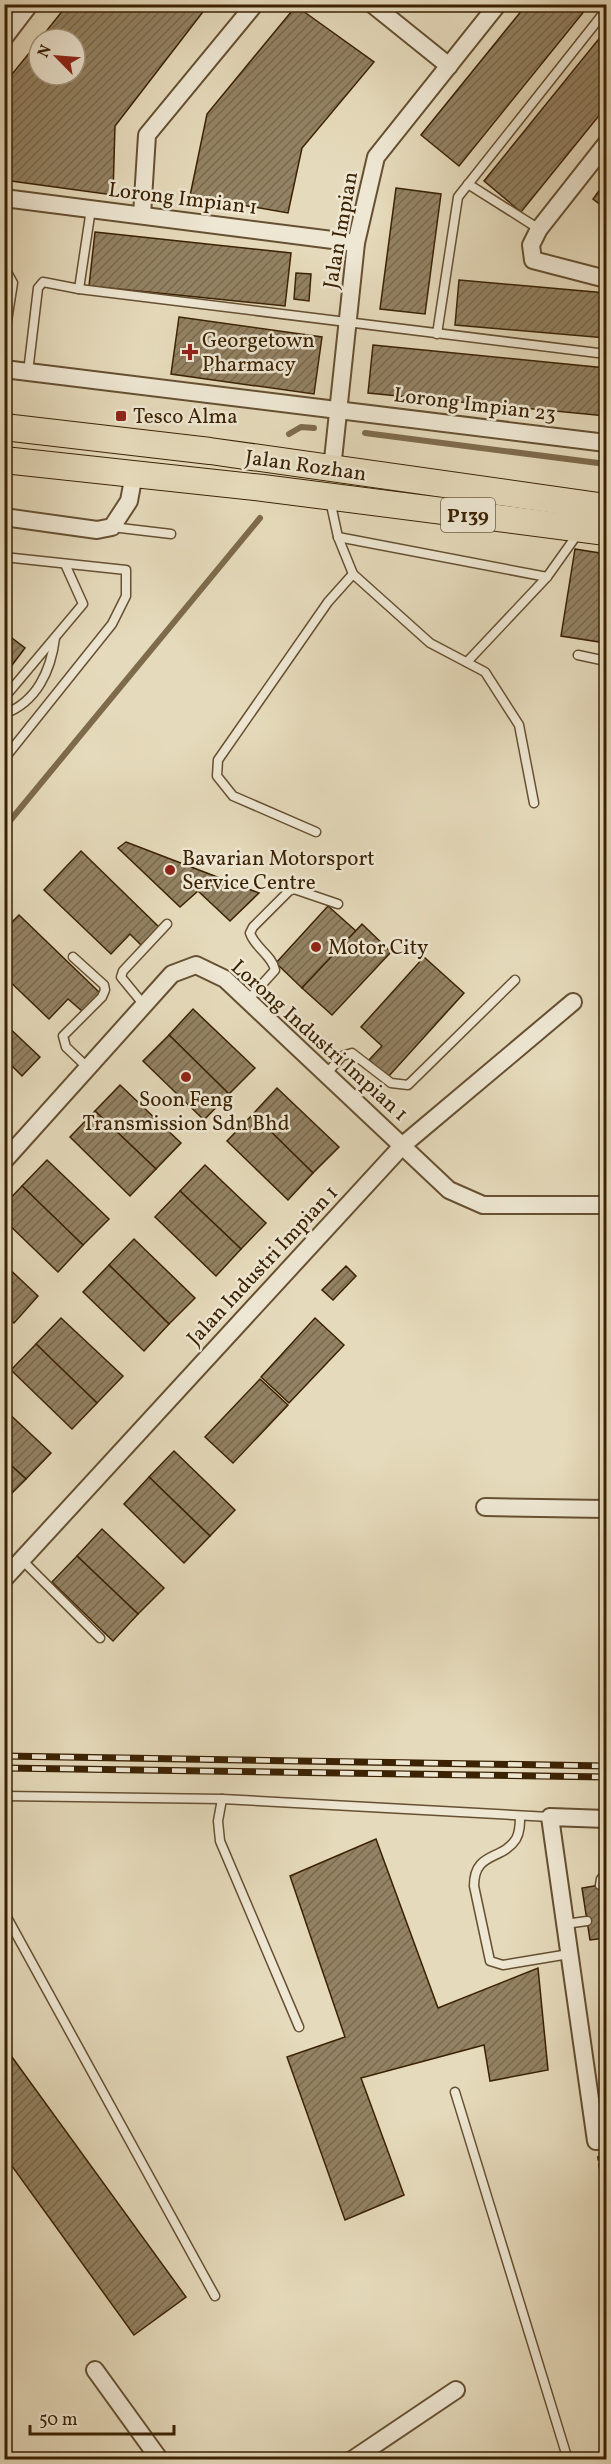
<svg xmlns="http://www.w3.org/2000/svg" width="611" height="2464" font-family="Vollkorn,serif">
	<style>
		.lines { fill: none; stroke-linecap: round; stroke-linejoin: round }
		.stream { stroke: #7e6b4c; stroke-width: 6 }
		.building { fill: url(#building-hatch); stroke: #3b2203; stroke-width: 1.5 }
		.lane-casing { stroke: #665031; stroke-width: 11 }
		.street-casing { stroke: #665031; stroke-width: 20 }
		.primary-casing { stroke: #3b2203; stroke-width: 28 }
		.path { stroke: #3b2203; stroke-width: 4; stroke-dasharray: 4.5 3; stroke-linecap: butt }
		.lane { stroke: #eee7d3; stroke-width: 8 }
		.street { stroke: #eee7d3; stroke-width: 16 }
		.primary { stroke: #e5dabb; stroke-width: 26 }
		.rail-casing { stroke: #3b2203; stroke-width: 7 }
		.rail { stroke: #eee7d3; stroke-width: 4.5; stroke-dasharray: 14; stroke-linecap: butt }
		.poi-dot { fill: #8f2418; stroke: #eee7d3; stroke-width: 2 }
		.labels { text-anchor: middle; stroke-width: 5; stroke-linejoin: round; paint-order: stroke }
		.shield { fill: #eee7d3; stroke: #715d41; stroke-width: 1.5 }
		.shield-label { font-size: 20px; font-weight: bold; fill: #3b2203 }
		.street-label { font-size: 21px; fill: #3b2203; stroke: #eee7d3 }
		.poi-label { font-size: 21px; fill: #3b2203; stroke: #eee7d3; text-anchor: start }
	</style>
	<defs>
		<pattern id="building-hatch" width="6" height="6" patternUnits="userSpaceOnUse" patternTransform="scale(1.5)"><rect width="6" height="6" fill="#938263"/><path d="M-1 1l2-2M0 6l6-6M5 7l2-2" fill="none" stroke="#796a4f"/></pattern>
	</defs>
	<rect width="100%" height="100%" fill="#e5dabb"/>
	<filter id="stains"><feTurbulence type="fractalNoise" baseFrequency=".00333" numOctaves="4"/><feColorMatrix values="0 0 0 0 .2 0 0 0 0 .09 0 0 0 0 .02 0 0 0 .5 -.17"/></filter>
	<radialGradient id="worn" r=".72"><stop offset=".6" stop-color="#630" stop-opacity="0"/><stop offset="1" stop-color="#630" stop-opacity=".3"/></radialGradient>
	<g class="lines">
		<g class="stream">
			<polyline points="365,433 606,464"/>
			<polyline points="289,434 301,427 314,428"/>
			<polyline points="4,828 260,518"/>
		</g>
	</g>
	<g class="building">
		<polygon points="68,4 209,4 115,126 113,195 4,180 4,84 39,41 39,75 75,75 75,39 40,39"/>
		<polygon points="527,4 590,4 459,166 421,135"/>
		<polygon points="296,6 374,62 302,148 288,213 190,196 207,114"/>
		<polygon points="606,30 606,107 521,212 484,181"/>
		<polygon points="606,181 606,209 593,199"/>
		<polygon points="396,188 441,194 425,314 380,309"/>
		<polygon points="95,232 291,253 285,306 89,286"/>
		<polygon points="296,273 311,274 309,301 294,299"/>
		<polygon points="459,280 606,293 606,338 455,325"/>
		<polygon points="179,317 322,337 314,394 171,374"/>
		<polygon points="373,345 606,368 606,416 368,393"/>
		<polygon points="575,549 606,554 606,643 561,636"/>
		<polygon points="4,632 25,648 4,676"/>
		<polygon points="126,842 259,893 230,921 198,891 180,907 118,848"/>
		<polygon points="81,851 161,929 143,947 130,934 111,954 44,890"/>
		<polygon points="328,906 356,931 302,988 276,963"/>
		<polygon points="19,915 100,993 82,1011 68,999 49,1019 4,976 4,930"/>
		<polygon points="362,924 391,952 332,1015 302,988"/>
		<polygon points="424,957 464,993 388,1077 369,1060 382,1046 361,1027"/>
		<polygon points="193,1009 255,1068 229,1094 169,1035"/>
		<polygon points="4,1023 40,1057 22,1076 9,1063 4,1067"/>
		<polygon points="169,1035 229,1094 204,1120 143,1061"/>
		<polygon points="120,1085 181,1143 156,1169 95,1111"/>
		<polygon points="277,1088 339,1147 313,1173 253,1114"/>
		<polygon points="95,1111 156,1169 130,1196 70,1137"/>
		<polygon points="253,1114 313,1173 288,1200 227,1141"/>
		<polygon points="47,1160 109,1219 83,1245 22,1186"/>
		<polygon points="205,1165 266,1223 241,1249 180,1191"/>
		<polygon points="22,1186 83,1245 58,1272 4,1220 4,1205"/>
		<polygon points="180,1191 241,1249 216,1276 155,1217"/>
		<polygon points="134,1239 195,1298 169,1324 109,1265"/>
		<polygon points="4,1264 38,1296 14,1323 4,1314"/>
		<polygon points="109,1265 169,1324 144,1351 83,1292"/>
		<polygon points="346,1266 356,1276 333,1300 322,1290"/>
		<polygon points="61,1318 123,1376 97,1403 36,1344"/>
		<polygon points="315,1318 344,1345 289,1403 261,1377"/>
		<polygon points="36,1344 97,1403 72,1429 11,1370"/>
		<polygon points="260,1379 288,1405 233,1463 205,1437"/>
		<polygon points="4,1409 51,1453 26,1479 4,1459"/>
		<polygon points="174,1451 235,1510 210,1536 149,1477"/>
		<polygon points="4,1459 26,1479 4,1501"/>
		<polygon points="149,1477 210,1536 184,1563 124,1504"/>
		<polygon points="102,1529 164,1588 138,1614 77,1556"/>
		<polygon points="77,1556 138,1614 113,1641 52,1582"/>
		<polygon points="376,1839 438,2008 538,1968 548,2070 490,2081 484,2045 361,2078 404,2195 345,2220 287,2057 345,2037 290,1876"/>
		<polygon points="606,1884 606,1938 590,1940 582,1888"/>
		<polygon points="4,2046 186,2297 134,2335 4,2155"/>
	</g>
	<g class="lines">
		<g class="lane-casing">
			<g id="lane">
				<polyline points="468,184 539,229"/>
				<polyline points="4,267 13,283 4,340"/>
				<polyline points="79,289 91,209"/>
				<polyline points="437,334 458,197 606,10"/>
				<polyline points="28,372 38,288 43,282 79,289 606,354"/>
				<polyline points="330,500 338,537 353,574 430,643 485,672 519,725 534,803"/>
				<polyline points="112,527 171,534"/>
				<polyline points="338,537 547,577"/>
				<polyline points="4,557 126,570 126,596 112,624 4,759"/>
				<polyline points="578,655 606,661"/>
				<polyline points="467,662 547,577 579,532"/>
				<polyline points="4,698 83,604 65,564"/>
				<path d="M4,714C37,702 51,670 55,638"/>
				<polyline points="316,832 233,796 217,776 218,760 328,602 353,574"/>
				<polyline points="73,957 104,985 105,990 102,997 63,1036 66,1047 88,1068"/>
				<path d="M248,1000L275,970C272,955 255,948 250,933L253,927L289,891L294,889L338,904"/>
				<polyline points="144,1005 121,977 123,971 167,924"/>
				<polyline points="327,1073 342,1056 352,1053 391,1083 408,1085 515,980"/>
				<polyline points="22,1560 100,1638"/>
				<polyline points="4,1796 222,1799 550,1817"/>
				<polyline points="222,1799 218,1821 220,1841 299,2027"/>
				<path d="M520,1816C520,1824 520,1832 516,1839C502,1861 474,1851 474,1886L490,1961L503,1965L569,1954"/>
				<polyline points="600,1885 601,1879 606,1873"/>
				<polyline points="4,1912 215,2296"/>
				<polyline points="565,1924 587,1921"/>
				<polyline points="455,2092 568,2460"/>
			</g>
		</g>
		<g class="street-casing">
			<g id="street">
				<polyline points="372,4 449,66"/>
				<polyline points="4,38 30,4"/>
				<polyline points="606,144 539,229 531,245 533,260 606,279"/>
				<polyline points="4,198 356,243"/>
				<polyline points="142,215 147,135 255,4"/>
				<polyline points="4,369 606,443"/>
				<polyline points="332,469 356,243 376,157 498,4"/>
				<polyline points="4,517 97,530 112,527 129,501 134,474"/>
				<polyline points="4,1161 172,974 196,965 225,979 449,1190 483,1205 606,1205"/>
				<polyline points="485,1507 606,1509"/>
				<polyline points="4,1579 403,1145 573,1002"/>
				<polyline points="596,2141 550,1817 606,1819"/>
				<polyline points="95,2370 160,2460"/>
				<polyline points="352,2460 456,2390"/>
			</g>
		</g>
		<g class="primary-casing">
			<g id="primary">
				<polyline points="4,427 210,451 606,507"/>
				<polyline points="4,460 263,488 606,532"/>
			</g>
		</g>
		<polyline class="path" points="599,2156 606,2209"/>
		<use href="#lane" class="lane"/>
		<use href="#street" class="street"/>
		<use href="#primary" class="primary"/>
		<g class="rail-casing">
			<g id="rail">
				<polyline points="4,1756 606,1766"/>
				<polyline points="4,1768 606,1777"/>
			</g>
		</g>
		<use href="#rail" class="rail"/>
	</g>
	<g class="poi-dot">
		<path d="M187 343h6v6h6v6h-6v6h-6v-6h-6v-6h6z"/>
		<rect x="115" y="410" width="12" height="12" rx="3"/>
		<circle cx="170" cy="870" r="6"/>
		<circle cx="316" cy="947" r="6"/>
		<circle cx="186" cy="1077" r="6"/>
	</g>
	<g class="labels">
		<rect class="shield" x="441" y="498" width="54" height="34" rx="4.5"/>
		<g class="shield-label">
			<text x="468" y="522">P139</text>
		</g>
		<g class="street-label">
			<text transform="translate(183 198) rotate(7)" y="7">Lorong Impian 1</text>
			<text transform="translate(340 230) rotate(-80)" y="7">Jalan Impian</text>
			<text transform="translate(475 404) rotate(7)" y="7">Lorong Impian 23</text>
			<text transform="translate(306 465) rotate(8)" y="7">Jalan Rozhan</text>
			<text transform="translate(320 1040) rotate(42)" y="7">Lorong Industri Impian 1</text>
			<text transform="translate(262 1265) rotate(-47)" y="7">Jalan Industri Impian 1</text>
		</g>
		<g class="poi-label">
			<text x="202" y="347">Georgetown<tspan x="202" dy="24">Pharmacy</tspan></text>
			<text x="133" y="423">Tesco Alma</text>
			<text x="182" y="865">Bavarian Motorsport<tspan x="182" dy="24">Service Centre</tspan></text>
			<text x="328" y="954">Motor City</text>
			<text x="186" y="1106" text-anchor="middle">Soon Feng<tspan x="186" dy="24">Transmission Sdn Bhd</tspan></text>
		</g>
	</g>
	<rect width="611" height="2464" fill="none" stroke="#e5dabb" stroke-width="24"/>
	<rect x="6" y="6" width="599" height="2452" fill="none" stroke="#3b2203" stroke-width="3"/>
	<rect x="12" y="12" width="587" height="2440" fill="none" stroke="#3b2203" stroke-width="1.5"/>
	<g transform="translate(57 57) rotate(295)"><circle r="28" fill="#eee7d3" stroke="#a69880" stroke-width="1.5"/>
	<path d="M0-4.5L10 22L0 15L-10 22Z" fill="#8f2418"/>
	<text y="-9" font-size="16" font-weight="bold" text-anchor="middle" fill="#3b2203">N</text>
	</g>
	<path d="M30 2425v9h144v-9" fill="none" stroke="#3b2203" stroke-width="3"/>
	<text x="39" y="2425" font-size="18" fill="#3b2203" stroke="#eee7d3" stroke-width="4.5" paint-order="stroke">50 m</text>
	<rect width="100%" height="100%" filter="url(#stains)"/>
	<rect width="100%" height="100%" fill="url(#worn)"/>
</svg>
